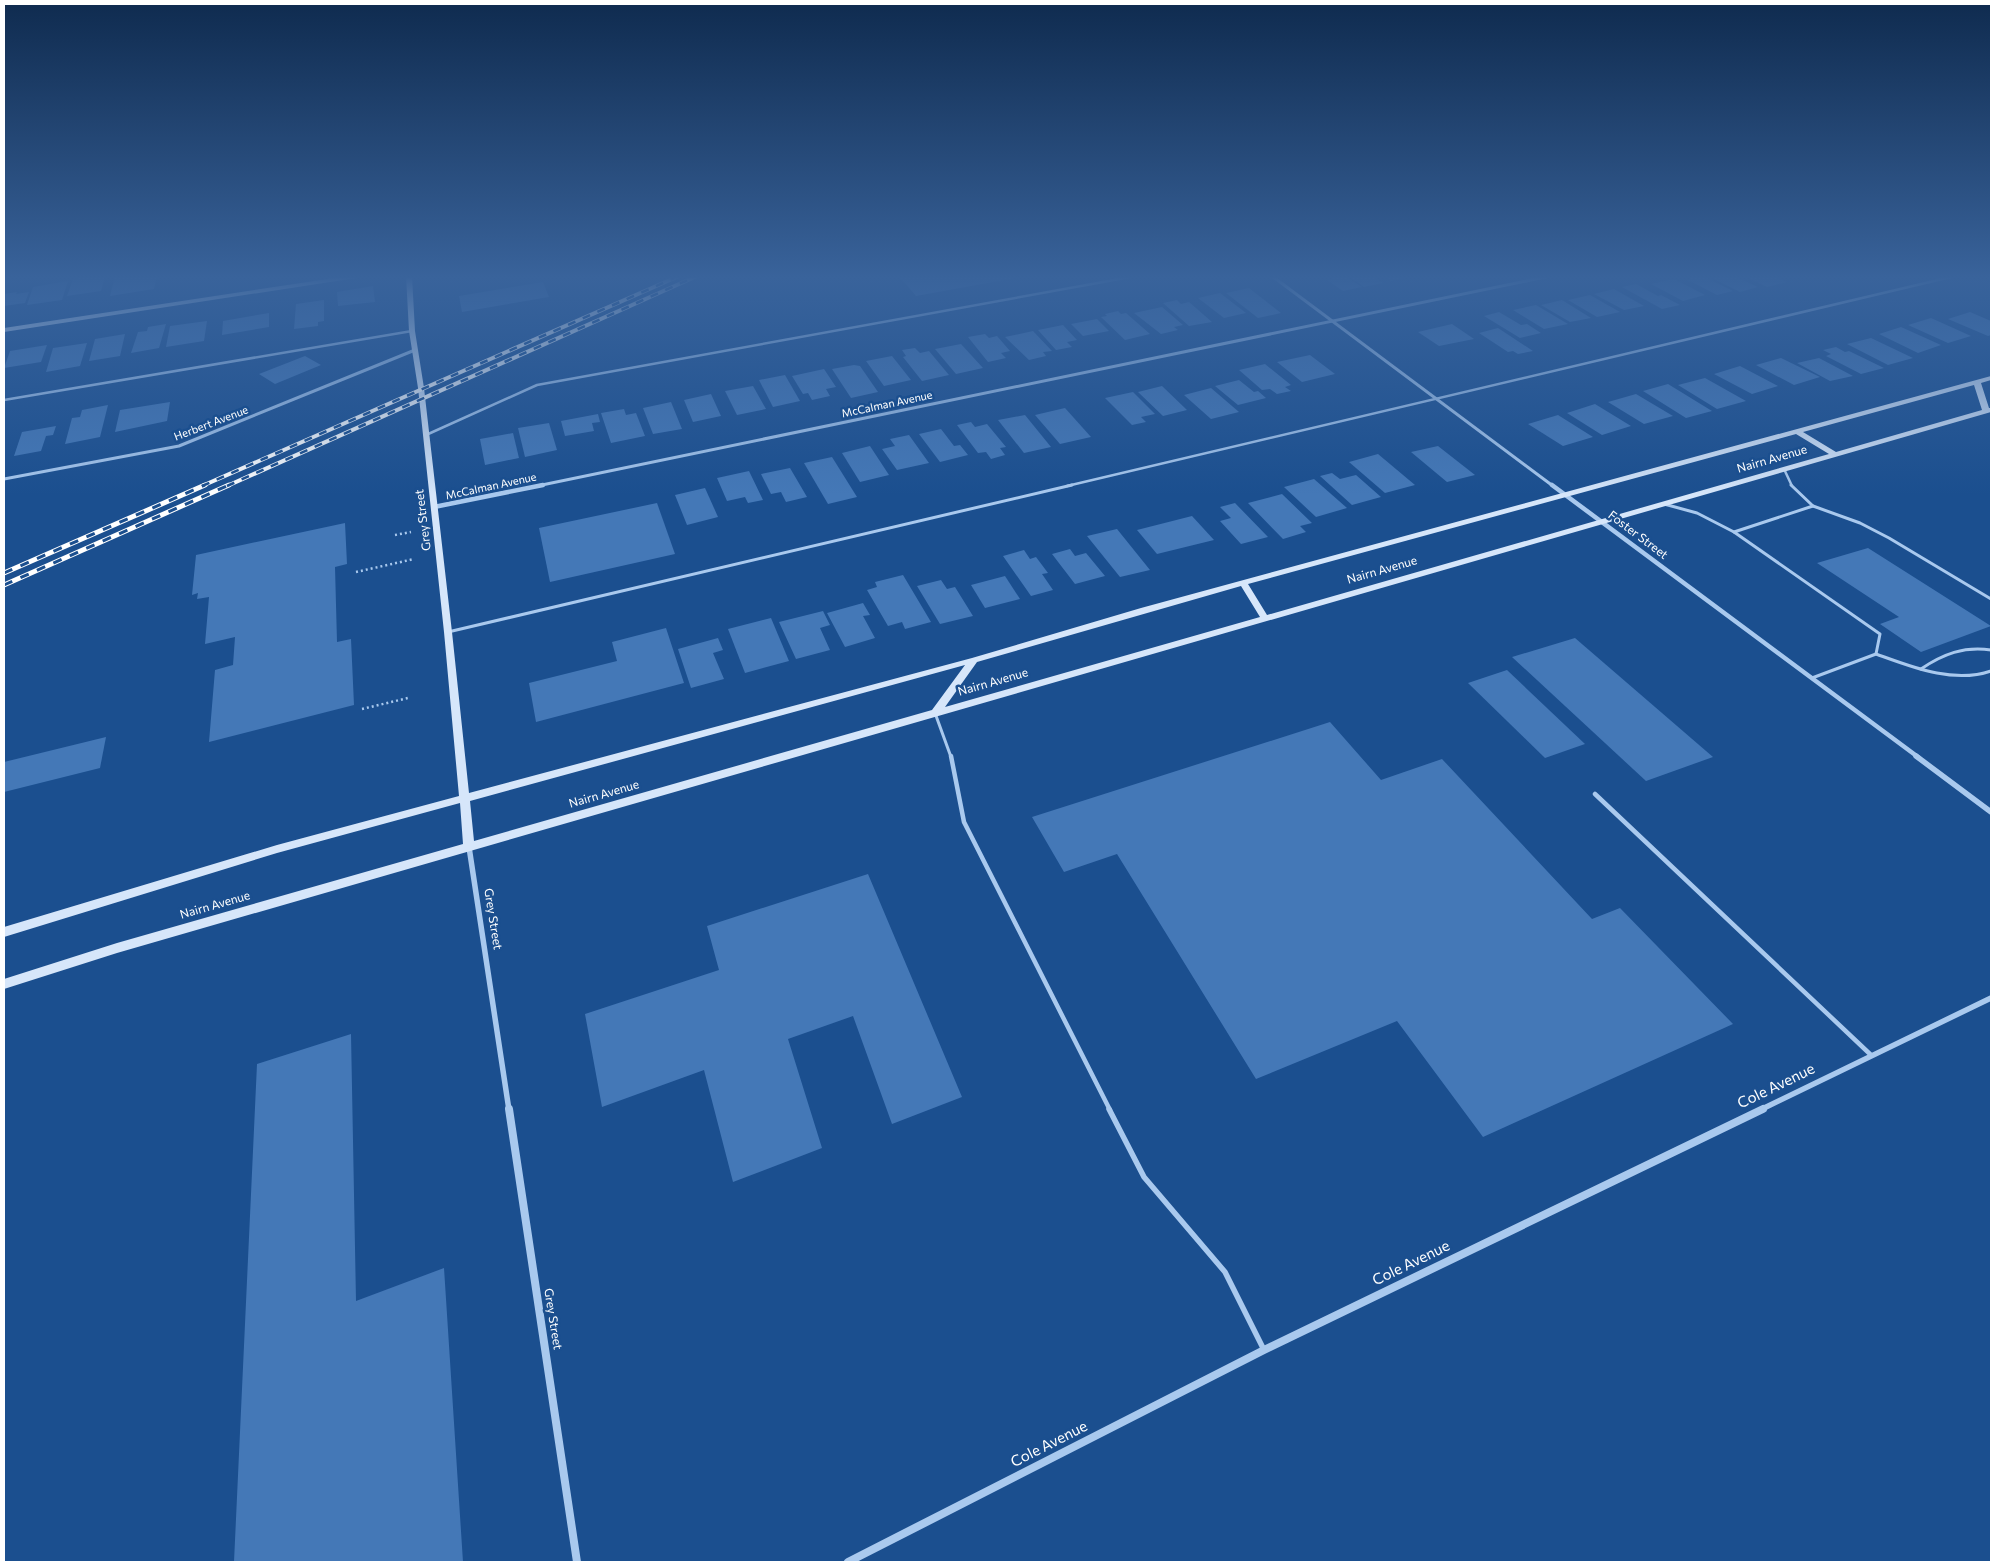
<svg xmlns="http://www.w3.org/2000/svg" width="1995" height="1566" font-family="Commissioner,sans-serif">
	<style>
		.building { fill: #4478b7 }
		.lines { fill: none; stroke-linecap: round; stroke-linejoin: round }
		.path { stroke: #a9c9ee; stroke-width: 2.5; stroke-dasharray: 2 3; stroke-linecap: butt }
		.lane-far3 { stroke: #a9c9ee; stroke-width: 2.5 }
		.lane-far2 { stroke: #a9c9ee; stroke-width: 3 }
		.lane-far1 { stroke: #a9c9ee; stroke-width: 4.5 }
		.lane { stroke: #a9c9ee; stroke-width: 5.5 }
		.street-far3 { stroke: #a9c9ee; stroke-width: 3 }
		.street-far2 { stroke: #a9c9ee; stroke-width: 4.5 }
		.street-far1 { stroke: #a9c9ee; stroke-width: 5.5 }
		.street { stroke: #a9c9ee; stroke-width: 8 }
		.secondary { fill: #d6e6fa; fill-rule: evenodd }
		.rail-far1-casing { stroke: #fff; stroke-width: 4 }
		.rail-casing { stroke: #fff; stroke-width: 5 }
		.rail-far1 { stroke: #1b4f8f; stroke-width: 2.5; stroke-dasharray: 8; stroke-linecap: butt }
		.rail { stroke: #1b4f8f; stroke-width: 3; stroke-dasharray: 9; stroke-linecap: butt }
		.labels { text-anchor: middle; stroke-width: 5; stroke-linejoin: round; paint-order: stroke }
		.far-street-label { font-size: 11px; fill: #fff; stroke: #1b4f8f }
		.street-label { font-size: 12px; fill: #fff; stroke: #1b4f8f }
		.near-street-label { font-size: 15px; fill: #fff; stroke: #1b4f8f }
	</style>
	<rect width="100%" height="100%" fill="#1b4f8f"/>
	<g class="building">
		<polygon points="94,276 105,276 101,291 67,296 73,279"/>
		<polygon points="115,276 157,276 154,289 110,296"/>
		<polygon points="899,276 1021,276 1021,277 916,296"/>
		<polygon points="1330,276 1345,276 1362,287 1343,291 1327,280 1334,279"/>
		<polygon points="1348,276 1372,276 1383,283 1364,287"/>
		<polygon points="1383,276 1407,276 1409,277 1391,281"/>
		<polygon points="1703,276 1733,291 1717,295 1688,280 1691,279 1687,277"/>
		<polygon points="1708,276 1734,276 1758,287 1740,292"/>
		<polygon points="1744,276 1773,276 1787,282 1767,287"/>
		<polygon points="1674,279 1705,295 1683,301 1651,284"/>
		<polygon points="68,281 62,300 27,305 33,287"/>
		<polygon points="543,282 549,297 462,312 459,296"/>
		<polygon points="1636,284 1658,296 1661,295 1680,305 1662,309 1622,287"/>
		<polygon points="373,286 375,302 338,306 337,292"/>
		<polygon points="1249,288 1281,313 1258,318 1226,293"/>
		<polygon points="1614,289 1644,306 1624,310 1594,294"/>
		<polygon points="17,292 16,294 29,292 25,303 4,306 4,294"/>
		<polygon points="1220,293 1246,313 1224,318 1198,298"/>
		<polygon points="1590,295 1620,312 1597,317 1568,300"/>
		<polygon points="324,300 324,321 318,322 318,326 294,329 296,304"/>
		<polygon points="1177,300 1181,304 1189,302 1212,322 1189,326 1163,303"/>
		<polygon points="1562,300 1591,318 1570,322 1541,305"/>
		<polygon points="1536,305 1568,324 1544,329 1513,310"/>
		<polygon points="1162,307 1183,325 1174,327 1178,330 1161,334 1134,313"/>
		<polygon points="1118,311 1121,314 1126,313 1150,334 1125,340 1101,317 1107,316 1105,314"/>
		<polygon points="1499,312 1521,325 1527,324 1541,333 1520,338 1484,316"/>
		<polygon points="1970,312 1991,321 1991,335 1988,336 1948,319"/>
		<polygon points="269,313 269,327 222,335 223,321"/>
		<polygon points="1931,318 1971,336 1948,343 1908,325"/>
		<polygon points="1097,319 1109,331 1083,336 1071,324"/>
		<polygon points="207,321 204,341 166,347 170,326"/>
		<polygon points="166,324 159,348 131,353 138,332 147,331 148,327"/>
		<polygon points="1452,324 1474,339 1439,346 1418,332"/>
		<polygon points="1063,325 1077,340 1067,342 1072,347 1056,350 1038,330"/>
		<polygon points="1901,327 1941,345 1918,353 1879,334"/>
		<polygon points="1498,328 1533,351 1518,354 1513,351 1508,352 1479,333"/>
		<polygon points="1033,331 1052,351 1043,352 1046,356 1029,360 1005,337"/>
		<polygon points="125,334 120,356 89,361 95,339"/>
		<polygon points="985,334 989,338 997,336 1010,351 1001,353 1006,358 988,362 968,337"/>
		<polygon points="1871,338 1913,358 1888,365 1847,344"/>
		<polygon points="87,343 80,366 46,372 53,348"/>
		<polygon points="961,344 983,368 956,374 935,349"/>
		<polygon points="47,345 41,362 4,368 10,351"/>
		<polygon points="1836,347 1845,352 1849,351 1884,368 1861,374 1826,356 1831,354 1823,350"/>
		<polygon points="915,348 920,353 929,351 949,375 922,381 903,357 906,356 902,350"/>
		<polygon points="1310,355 1335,374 1302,382 1277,362"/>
		<polygon points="305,356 321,365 275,384 259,374"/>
		<polygon points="892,356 911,380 884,386 866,361"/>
		<polygon points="1781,358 1820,377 1794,385 1756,365"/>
		<polygon points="1819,358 1853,376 1830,381 1797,363"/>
		<polygon points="1265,364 1291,385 1285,387 1291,391 1277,394 1270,389 1262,390 1239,370"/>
		<polygon points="854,365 860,366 878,392 851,398 832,369"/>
		<polygon points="1740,366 1778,386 1752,394 1714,374"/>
		<polygon points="824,369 836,387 826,389 830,396 812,400 808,393 803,394 792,376"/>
		<polygon points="785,375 800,401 773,407 759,380"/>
		<polygon points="1705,378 1746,401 1717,409 1678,385"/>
		<polygon points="1239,380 1254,392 1258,391 1266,398 1238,405 1215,386"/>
		<polygon points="1668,384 1712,411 1686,418 1643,391"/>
		<polygon points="753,386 766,409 737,415 725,391"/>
		<polygon points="1162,386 1187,410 1163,416 1138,392"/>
		<polygon points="1211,388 1239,412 1211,419 1184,395"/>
		<polygon points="1133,392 1155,414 1141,417 1146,422 1132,425 1105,398"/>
		<polygon points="711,394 721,416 693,422 684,400"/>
		<polygon points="1636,394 1673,416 1644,424 1608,402"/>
		<polygon points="170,402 167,421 115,432 120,410"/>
		<polygon points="671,402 682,429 653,434 643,408"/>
		<polygon points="1595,404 1631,426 1602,435 1567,413"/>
		<polygon points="108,405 100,437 65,444 72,418 80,417 82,410"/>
		<polygon points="1065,408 1091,437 1060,444 1035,415"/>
		<polygon points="624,409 626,415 636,413 645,436 611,443 601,413"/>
		<polygon points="598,414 600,422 592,423 594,431 565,436 561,421"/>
		<polygon points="1025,415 1051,447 1024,453 998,420"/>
		<polygon points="1558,415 1593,437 1563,446 1528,424"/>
		<polygon points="971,422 975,427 987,424 1006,447 1000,448 1005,455 991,459 986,452 978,453 957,425"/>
		<polygon points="549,423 557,450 525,457 518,428"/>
		<polygon points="56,426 53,435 46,436 41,451 14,456 22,432"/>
		<polygon points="941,429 954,446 960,445 968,455 940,462 919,434"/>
		<polygon points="513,433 519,458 485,465 480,439"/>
		<polygon points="909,435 929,463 897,470 882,449 895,446 890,439"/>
		<polygon points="870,446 889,475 860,482 842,453"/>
		<polygon points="1438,446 1475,475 1447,482 1411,452"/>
		<polygon points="1378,454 1415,485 1385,493 1349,462"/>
		<polygon points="832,457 857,497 828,504 804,463"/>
		<polygon points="790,468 807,497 786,502 781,492 771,494 761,474"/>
		<polygon points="749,471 763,500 748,503 745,497 727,501 717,478"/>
		<polygon points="1332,473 1340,479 1356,475 1381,497 1352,505 1320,476"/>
		<polygon points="1314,479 1347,508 1316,517 1284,487"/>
		<polygon points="705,488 718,517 687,525 675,495"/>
		<polygon points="1282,494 1312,523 1300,526 1306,532 1283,539 1248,503"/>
		<polygon points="657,503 675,554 550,582 539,528"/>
		<polygon points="1235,503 1268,537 1241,544 1220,521 1231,518 1220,507"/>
		<polygon points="1192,516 1214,540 1157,554 1137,530"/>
		<polygon points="345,523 347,564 335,567 337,642 351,639 354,705 209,742 215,670 233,665 235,637 205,644 209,597 197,599 198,593 192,595 196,555"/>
		<polygon points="1117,529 1150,570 1120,577 1087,536"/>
		<polygon points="1868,548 1991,626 1921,652 1880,624 1899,617 1817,563"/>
		<polygon points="1070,549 1075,556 1086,553 1105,576 1075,584 1052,554"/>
		<polygon points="1024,550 1030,559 1036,557 1048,573 1042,574 1053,590 1031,596 1003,556"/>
		<polygon points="903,575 931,622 905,629 902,622 888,626 867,590 877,587 875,582"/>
		<polygon points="1005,576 1020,599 985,608 971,585"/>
		<polygon points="941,580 947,589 955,587 973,616 940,624 917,586"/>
		<polygon points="863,603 870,615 863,616 875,638 845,647 827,613"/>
		<polygon points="823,611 830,625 820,628 830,650 796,659 779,622"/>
		<polygon points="771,618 789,661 745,673 728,629"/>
		<polygon points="666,628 684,683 536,722 529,683 617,661 612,642"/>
		<polygon points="718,638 723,650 713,653 724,679 691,688 678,649"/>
		<polygon points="1575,638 1713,757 1646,781 1512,657"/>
		<polygon points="1507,670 1585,744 1545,758 1468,683"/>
		<polygon points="1330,722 1381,780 1442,759 1592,919 1620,908 1733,1024 1483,1137 1397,1021 1256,1079 1117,854 1064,872 1032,817"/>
		<polygon points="106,737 100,768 4,792 4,762"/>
		<polygon points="868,874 962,1097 892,1124 853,1016 788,1039 822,1148 733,1182 704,1070 602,1107 585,1014 719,970 707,926"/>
		<polygon points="351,1034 356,1301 444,1268 463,1562 234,1562 257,1064"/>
	</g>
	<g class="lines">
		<g class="path">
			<polyline points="395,535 411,532"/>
			<polyline points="356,572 414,559"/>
			<polyline points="362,709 408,698"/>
		</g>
		<g class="lane-far3">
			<polyline points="4,400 412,331"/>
			<polyline points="426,435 537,385 1136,276"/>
			<polyline points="1784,469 1792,486"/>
			<polyline points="1067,486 1955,276"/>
		</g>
		<g class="lane-far2">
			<polyline points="1791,485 1813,506 1860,523 1889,538 1991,599"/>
			<polyline points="1664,504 1697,513 1734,532"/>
			<polyline points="1813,506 1734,532 1880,634 1876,654"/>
			<polyline points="448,632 1072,485"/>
			<path d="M1921,669C1943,654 1964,646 1991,650"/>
			<path d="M1812,678L1876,654C1912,667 1953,684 1991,671"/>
			<polyline points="935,713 951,757"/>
		</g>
		<g class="lane-far1">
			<polyline points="951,756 964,822 1110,1110"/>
			<polyline points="1595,794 1871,1055"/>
		</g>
		<polyline class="lane" points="1109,1109 1144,1177 1225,1272 1264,1350"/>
		<g class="street-far3">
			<polyline points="1272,276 1553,486"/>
			<polyline points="4,479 179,446 415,350"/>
			<polyline points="537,486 1550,276"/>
		</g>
		<g class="street-far2">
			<polyline points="1552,485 1918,757"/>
			<polyline points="434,507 543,485"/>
		</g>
		<g class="street-far1">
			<polyline points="1916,756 1991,812"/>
			<polyline points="469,847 509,1110"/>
			<polyline points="1760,1110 1991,998"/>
		</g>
		<g class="street">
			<polyline points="509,1109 577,1562"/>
			<polyline points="848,1562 1264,1350 1763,1109"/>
		</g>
		<g class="secondary">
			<polygon points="347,276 359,276 356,278 4,332 4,328"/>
			<path d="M406,276H412L415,331L424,388L452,632L469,793L972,658L1141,608L1991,376V380L1981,383L1989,408H1991V412L117,953L4,989V979L117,943L463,844L460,803L277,853L4,937V927L277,845L459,796L444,632L418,388L409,331ZM1974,385L1982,410L1836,452L1803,432ZM1796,434L1829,454L1267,615L1248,584ZM1241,586L1260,617L945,707L977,662ZM965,665L932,710L474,841L470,801Z"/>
		</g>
		<g class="rail-far1-casing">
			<g id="rail-far1">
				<polyline points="202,486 679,276"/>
				<polyline points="227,486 697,276"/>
			</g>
		</g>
		<g class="rail-casing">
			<g id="rail">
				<polyline points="4,573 205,485"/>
				<polyline points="4,585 229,485"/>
			</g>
		</g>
		<use href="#rail-far1" class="rail-far1"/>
		<use href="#rail" class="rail"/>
	</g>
	<linearGradient id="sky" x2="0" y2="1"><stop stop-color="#0f2b4f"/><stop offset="0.56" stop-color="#39639b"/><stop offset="1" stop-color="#39639b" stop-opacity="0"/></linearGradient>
	<rect width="1995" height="495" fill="url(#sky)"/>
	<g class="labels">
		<g class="far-street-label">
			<text transform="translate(887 404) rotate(-12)" y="4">McCalman Avenue</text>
			<text transform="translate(211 423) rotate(-21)" y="4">Herbert Avenue</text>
			<text transform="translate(491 486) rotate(-12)" y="4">McCalman Avenue</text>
		</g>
		<g class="street-label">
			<text transform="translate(1772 459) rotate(-16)" y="4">Nairn Avenue</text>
			<text transform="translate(423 520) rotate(-97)" y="4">Grey Street</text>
			<text transform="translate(1638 535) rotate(37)" y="4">Foster Street</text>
			<text transform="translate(1382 570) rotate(-16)" y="4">Nairn Avenue</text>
			<text transform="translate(993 682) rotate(-16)" y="4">Nairn Avenue</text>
			<text transform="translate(604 794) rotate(-16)" y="4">Nairn Avenue</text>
			<text transform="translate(215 905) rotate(-16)" y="4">Nairn Avenue</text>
			<text transform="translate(493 919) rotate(81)" y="4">Grey Street</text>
			<text transform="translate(553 1319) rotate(81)" y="4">Grey Street</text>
		</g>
		<g class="near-street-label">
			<text transform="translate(1776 1086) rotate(-26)" y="5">Cole Avenue</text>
			<text transform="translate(1411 1263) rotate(-26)" y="5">Cole Avenue</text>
			<text transform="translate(1049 1444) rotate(-27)" y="5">Cole Avenue</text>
		</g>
	</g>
	<rect width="1995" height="1566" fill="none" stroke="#ffffff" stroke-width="10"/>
</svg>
